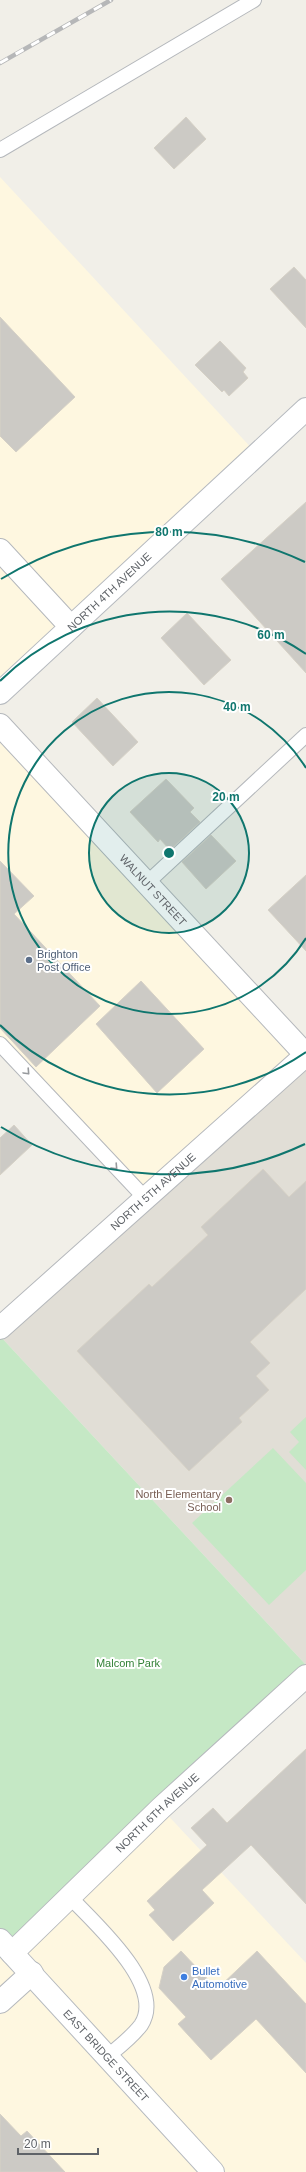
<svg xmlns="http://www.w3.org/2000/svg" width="306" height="2172" font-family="Arial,sans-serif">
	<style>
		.commercial { fill: #fef7e0 }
		.education { fill: #e1ded6 }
		.green { fill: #c5e8c5 }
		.building { fill: #cccac5; stroke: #d6d1c6 }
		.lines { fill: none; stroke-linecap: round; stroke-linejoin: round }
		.lane-casing { stroke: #b5b8bc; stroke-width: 16 }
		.street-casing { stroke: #b5b8bc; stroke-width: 24 }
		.secondary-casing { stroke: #b6babf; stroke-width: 24 }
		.lane { stroke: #fff; stroke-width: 14 }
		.street { stroke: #fff; stroke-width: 22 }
		.secondary { stroke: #fff; stroke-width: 22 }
		.rail-casing { stroke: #b6b7b8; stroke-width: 4.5 }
		.rail { stroke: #fff; stroke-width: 3; stroke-dasharray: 9; stroke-linecap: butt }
		.oneway { stroke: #979a9d }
		.ring { fill: none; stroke: #0f766e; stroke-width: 2 }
		.service-dot { fill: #5c6f8a; stroke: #fff; stroke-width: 1.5 }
		.education-dot { fill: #8d6e63; stroke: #fff; stroke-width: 1.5 }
		.shop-dot { fill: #3f7fe0; stroke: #fff; stroke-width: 1.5 }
		.labels { text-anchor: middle; stroke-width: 4; stroke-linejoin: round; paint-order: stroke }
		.street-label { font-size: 11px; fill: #5f6368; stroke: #fff }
		.service-label { font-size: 11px; fill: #4e5e75; stroke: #fff; text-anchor: start }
		.education-label { font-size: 11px; fill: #785e54; stroke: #fff; text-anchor: end }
		.park-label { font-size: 11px; fill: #348238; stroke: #fff }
		.shop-label { font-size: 11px; fill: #366cbe; stroke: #fff; text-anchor: start }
		.centre { fill: #0f766e; stroke: #fff; stroke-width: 2 }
		.ring-label { font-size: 12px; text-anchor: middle; font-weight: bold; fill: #0f766e; stroke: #fff; stroke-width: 4; stroke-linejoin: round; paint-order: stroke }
	</style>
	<rect width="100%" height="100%" fill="#f1efe8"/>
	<g class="commercial">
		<polygon points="0,177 257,454 0,693"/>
		<polygon points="0,725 306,1055 145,1198 0,1044"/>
		<polygon points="161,1808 306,1963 306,2172 0,2172 0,1940"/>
	</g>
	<polygon class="education" points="306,1055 306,1665 0,1336"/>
	<g class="green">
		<polygon points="0,1336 306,1665 306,1676 12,1953 0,1940"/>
		<polygon points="306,1417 306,1470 289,1452 299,1442 290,1432"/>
		<polygon points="273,1448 306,1483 306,1570 269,1605 192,1523"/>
	</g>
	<g class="building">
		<polygon points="186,117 206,139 174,169 154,148"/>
		<polygon points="294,267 306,280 306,328 270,289"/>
		<polygon points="0,317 75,397 16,452 0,436"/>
		<polygon points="220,341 246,368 243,372 248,378 229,396 224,390 222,392 195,365"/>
		<polygon points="306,502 306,673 221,579"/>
		<polygon points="187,613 231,660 204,685 161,638"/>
		<polygon points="97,698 138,742 113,766 72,722"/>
		<polygon points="166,779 194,808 190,812 200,822 170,850 160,839 158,842 130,812"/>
		<polygon points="211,835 236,861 206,889 182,862"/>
		<polygon points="0,861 34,896 14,914 100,1006 36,1067 0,1028"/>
		<polygon points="306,875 306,951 268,910"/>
		<polygon points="141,981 204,1049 157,1093 96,1024"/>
		<polygon points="14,1125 32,1145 0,1175 0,1138"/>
		<polygon points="263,1169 289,1197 306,1181 306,1289 250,1342 270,1363 256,1376 269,1390 239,1418 242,1422 189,1471 77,1351 149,1284 152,1287 208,1235 201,1227"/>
		<polygon points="306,1749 306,1904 251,1845 202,1890 214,1903 173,1941 149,1915 155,1910 147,1901 207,1845 191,1828 213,1808 227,1823"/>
		<polygon points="181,1951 217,1989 257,1951 306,2004 306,2073 256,2019 211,2060 178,2024 186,2017 159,1988 164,1967"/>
		<polygon points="0,2114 21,2136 27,2131 65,2172 0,2172"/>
	</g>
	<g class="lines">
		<g class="lane-casing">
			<g id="lane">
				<polyline points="0,150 254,0"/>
				<polyline points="147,883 306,735"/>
				<polyline points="0,1044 145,1198"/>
				<path d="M69,1896C93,1922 167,1986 141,2025C132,2037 119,2047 108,2056"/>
			</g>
		</g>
		<g class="street-casing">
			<g id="street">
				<polyline points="0,550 71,627"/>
				<path id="s1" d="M0,725L306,1055"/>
				<path id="s2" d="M0,1328L306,1055"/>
				<path id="s3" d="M12,1953L161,1808L306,1676"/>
				<polyline points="0,2002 32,1973"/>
			</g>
		</g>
		<g class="secondary-casing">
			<g id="secondary">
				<path id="s4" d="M0,693L306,409"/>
				<path id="s5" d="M0,1940L213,2172"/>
			</g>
		</g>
		<use href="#lane" class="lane"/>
		<use href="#street" class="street"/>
		<use href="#secondary" class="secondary"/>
		<g class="rail-casing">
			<polyline id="rail" points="0,63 111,0"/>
		</g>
		<use href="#rail" class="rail"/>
	</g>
	<defs><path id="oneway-chevron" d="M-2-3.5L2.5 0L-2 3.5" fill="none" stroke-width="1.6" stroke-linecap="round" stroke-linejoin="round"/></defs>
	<g class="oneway">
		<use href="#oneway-chevron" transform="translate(27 1072) rotate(47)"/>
		<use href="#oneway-chevron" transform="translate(115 1167) rotate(47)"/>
	</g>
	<circle cx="169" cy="853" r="80" fill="#0f766e" fill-opacity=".12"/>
	<g class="ring">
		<circle cx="169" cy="853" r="80"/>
		<path d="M306 938A161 161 0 1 1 306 768"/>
		<path d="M306 1052A241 241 0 0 1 0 1025M0 681A241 241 0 0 1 306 654"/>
		<path d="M305 1144A321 321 0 0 1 1 1127M1 579A321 321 0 0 1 305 562"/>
	</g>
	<circle class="service-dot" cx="29" cy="960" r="4"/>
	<circle class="education-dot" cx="229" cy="1500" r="4"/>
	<circle class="shop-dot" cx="184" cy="1977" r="4"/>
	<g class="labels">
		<g class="street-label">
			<text dy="4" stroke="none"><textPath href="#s4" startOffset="149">NORTH 4TH AVENUE</textPath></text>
			<text dy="4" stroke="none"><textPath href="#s1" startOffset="225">WALNUT STREET</textPath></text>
			<text dy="4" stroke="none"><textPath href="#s2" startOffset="205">NORTH 5TH AVENUE</textPath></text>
			<text dy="4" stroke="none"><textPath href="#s3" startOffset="202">NORTH 6TH AVENUE</textPath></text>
			<text dy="4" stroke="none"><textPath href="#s5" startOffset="157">EAST BRIDGE STREET</textPath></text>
		</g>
		<g class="service-label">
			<text x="37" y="958">Brighton<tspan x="37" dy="13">Post Office</tspan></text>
		</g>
		<g class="education-label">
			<text x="221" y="1498">North Elementary<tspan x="221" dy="13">School</tspan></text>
		</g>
		<g class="park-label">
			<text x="128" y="1667">Malcom Park</text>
		</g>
		<g class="shop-label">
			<text x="192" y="1975">Bullet<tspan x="192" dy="13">Automotive</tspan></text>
		</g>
	</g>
	<circle cx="169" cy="853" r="6" class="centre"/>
	<g class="ring-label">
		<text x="169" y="536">80 m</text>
		<text x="271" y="639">60 m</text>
		<text x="237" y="711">40 m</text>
		<text x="226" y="801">20 m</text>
	</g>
	<path d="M18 2148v6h80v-6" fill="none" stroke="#5f6368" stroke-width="2"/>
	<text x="24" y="2148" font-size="12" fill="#5f6368" stroke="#ffffff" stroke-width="3" paint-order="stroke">20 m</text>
</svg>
